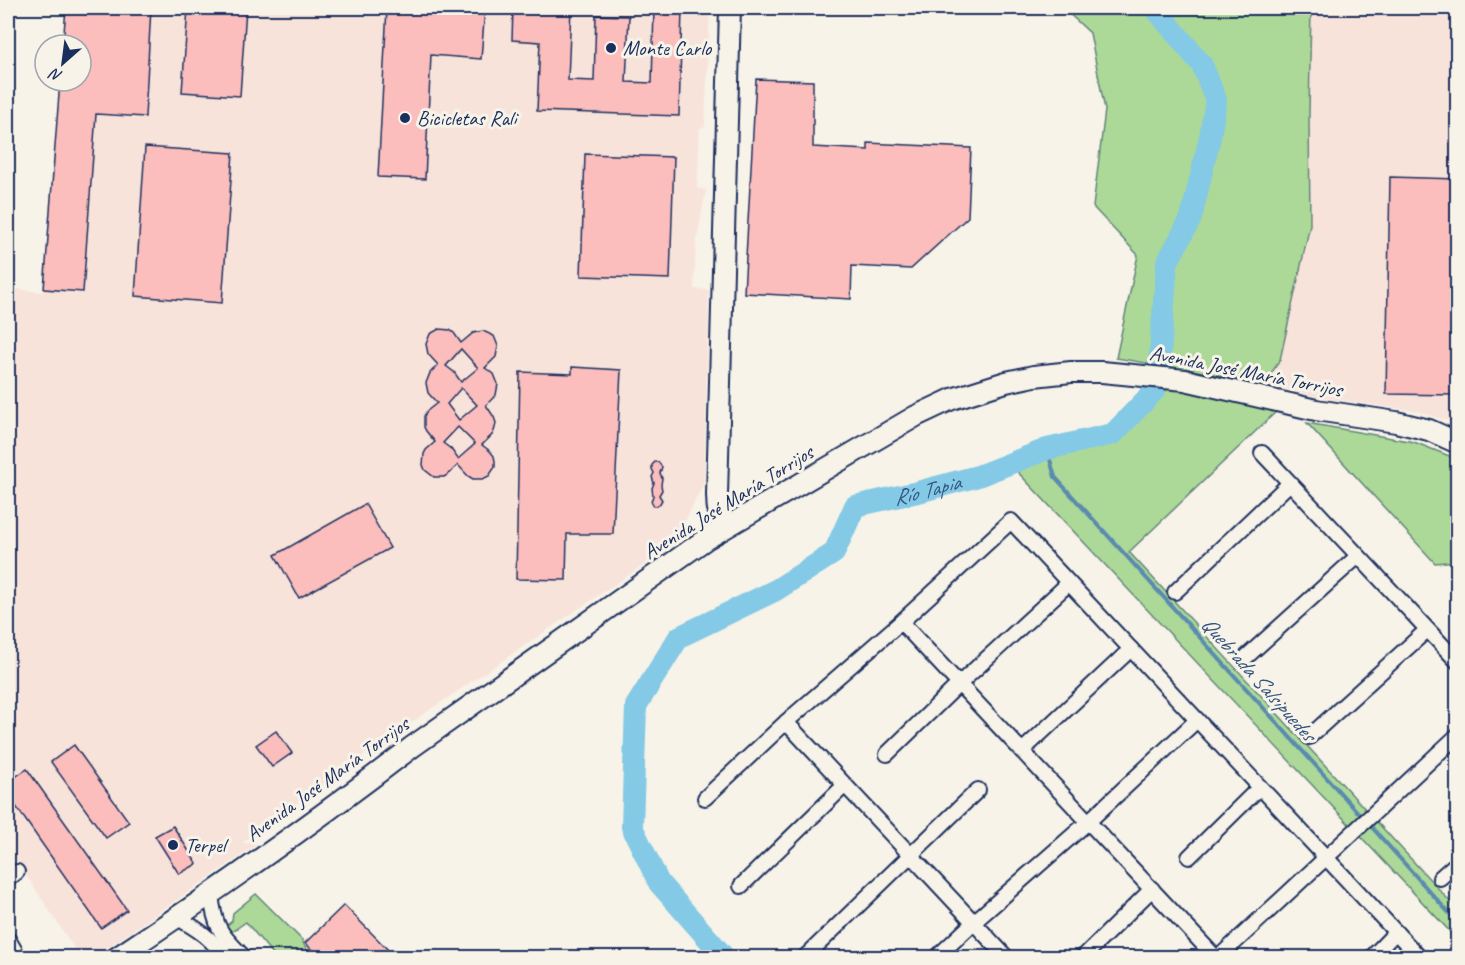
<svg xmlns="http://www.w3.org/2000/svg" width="1465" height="965" font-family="Caveat,sans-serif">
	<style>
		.built { fill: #f8e3db }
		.green { fill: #acd998; stroke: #64847b; stroke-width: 1.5 }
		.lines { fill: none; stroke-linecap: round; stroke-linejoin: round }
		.stream { stroke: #5a8baf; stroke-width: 4 }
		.river { stroke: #84c9e5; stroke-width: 22 }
		.building { fill: #fbbebd; stroke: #1b2f5e; stroke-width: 1.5; fill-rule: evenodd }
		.street-casing { stroke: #1b2f5e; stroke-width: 18 }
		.secondary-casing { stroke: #1b2f5e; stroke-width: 24 }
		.street { stroke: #f7f3e8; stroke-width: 14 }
		.secondary { stroke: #f7f3e8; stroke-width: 20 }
		.poi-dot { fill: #1b2f5e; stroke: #f7f3e8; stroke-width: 2 }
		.labels { text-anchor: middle; stroke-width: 6; stroke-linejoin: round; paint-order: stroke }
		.poi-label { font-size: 21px; fill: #1b2f5e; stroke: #f7f3e8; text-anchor: start }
		.street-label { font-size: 21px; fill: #1b2f5e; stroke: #f7f3e8 }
		.water-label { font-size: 22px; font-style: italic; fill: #355680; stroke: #f7f3e8 }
	</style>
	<rect width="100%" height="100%" fill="#f7f3e8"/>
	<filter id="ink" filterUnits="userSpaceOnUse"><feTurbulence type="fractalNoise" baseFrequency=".0167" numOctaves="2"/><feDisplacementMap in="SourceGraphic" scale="12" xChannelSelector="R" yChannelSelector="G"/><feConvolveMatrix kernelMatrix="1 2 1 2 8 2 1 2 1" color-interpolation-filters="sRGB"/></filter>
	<g filter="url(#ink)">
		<g class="built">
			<polygon points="66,8 710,8 705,127 700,128 697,188 706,190 696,244 694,289 709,290 704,483 673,545 378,745 242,843 258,844 94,957 80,957 8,848 8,288 43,292 44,289 60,81 81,81 81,45 63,45"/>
			<polygon points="1311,8 1457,8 1457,424 1416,411 1316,397 1265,383 1280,360 1309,113"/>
		</g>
		<g class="green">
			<polygon points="1063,8 1311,8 1309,114 1310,225 1280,360 1265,383 1116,358 1138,255 1093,207 1105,110 1090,33"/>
			<polygon points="1172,385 1279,409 1129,552 1457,909 1457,939 1014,468 1122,431"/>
			<polygon points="1307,423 1414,442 1457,459 1457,561 1435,563"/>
			<polygon points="256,894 302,940 306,949 313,957 275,957 246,922 230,933 226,926 232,921 233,913"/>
		</g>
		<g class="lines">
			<g class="stream">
				<polyline points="1047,449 1055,477 1363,818"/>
				<polyline points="1368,823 1458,923"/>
			</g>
			<path class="river" id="s1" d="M725,958L659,883L632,827L636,706L679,637L776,590L834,553L855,506L918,492L978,476L1047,449L1113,434L1155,390L1160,353L1167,263L1191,218L1210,137L1216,100L1202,65L1155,8"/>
		</g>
		<g class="building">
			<polygon points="66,8 151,8 145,117 96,114 83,292 44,289 60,81 81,81 81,45 63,45"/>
			<polygon points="188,8 246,8 240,96 182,92"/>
			<polygon points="387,8 485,8 481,59 431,55 425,179 378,177"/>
			<polygon points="513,8 571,8 568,80 594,81 596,15 629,16 626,82 652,83 654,8 682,9 679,116 537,111 540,42 512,40"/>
			<polygon points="756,79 813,81 813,147 868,150 868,143 971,148 968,217 911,269 852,266 851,299 744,293"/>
			<polygon points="145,147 233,153 222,303 135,296"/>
			<polygon points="585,154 674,157 670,279 581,276"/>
			<polygon points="1390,177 1458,179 1458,395 1386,394"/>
			<path d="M439,329L450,330L454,333L461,343L473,333L483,331L494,336L498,346L496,357L485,368L494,374L498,384L496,395L486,405L494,417L496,423L495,428L493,434L482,445L490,451L494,456L495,461V467L489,476L483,479H473L468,476L458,465L449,474L444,477H434L425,470L423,465L424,454L426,450L435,442L426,431L424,427V416L427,411L437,403L428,393L426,383L430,373L438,365L428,354L426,344L430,334ZM461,349L478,368L461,382L454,372L446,366ZM461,388L477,405L459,420L447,404ZM458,427L475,444L458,459L451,449L443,443Z"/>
			<polygon points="572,367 621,370 613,534 567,534 566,580 516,579 520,372 572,374"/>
			<polygon points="655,462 658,462 662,467 660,473 662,478 661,485 662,490 659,495 662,500 659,505 657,506 654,506 651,501 653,496 652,488 654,483 652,477 654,473 652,469 652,465"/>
			<polygon points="365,504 390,548 299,598 275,555"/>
			<polygon points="276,731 292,753 272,767 256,745"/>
			<polygon points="74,745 129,822 106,838 51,762"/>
			<polygon points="27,769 127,910 101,928 8,795 8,782"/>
			<polygon points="173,826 197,864 179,874 155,836"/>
			<polygon points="344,905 395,957 319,957 305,943"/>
		</g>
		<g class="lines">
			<g class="street-casing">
				<g id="street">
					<polyline points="1262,453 1458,662"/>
					<polyline points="1175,592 1290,483"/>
					<polyline points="901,622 1216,958"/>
					<polyline points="1244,659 1358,556"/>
					<polyline points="786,722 1007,958"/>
					<polyline points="1309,737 1427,630"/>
					<polyline points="1022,751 1131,649"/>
					<polyline points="887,754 959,684 1069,583"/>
					<polyline points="705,798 786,722 901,622 1011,521 1420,958"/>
					<polyline points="1189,857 1260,787"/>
					<polyline points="1440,878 1458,862"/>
					<polyline points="8,879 17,872"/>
					<polyline points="741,886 845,785"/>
					<path d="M211,893C214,927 221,935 245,958"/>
					<path d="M176,917C196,928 212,938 225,958"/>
					<polyline points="8,939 19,958"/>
					<polyline points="804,958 978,790"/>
					<polyline points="936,958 974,922 1088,822 1197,720"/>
					<polyline points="1082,958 1152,889"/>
					<polyline points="1218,958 1458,735"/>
					<polyline points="1371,958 1396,932"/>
				</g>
			</g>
			<g class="secondary-casing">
				<g id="secondary">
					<path d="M724,528C718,517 717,507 717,495L730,8"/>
					<path d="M116,958C217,891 316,821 412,747L706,539L916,416L952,399L1006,382L1034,376L1071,372H1102L1185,380L1316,410L1396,422L1429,430L1458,443"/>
				</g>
			</g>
			<use href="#street" class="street"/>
			<use href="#secondary" class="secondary"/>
		</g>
	</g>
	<g class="poi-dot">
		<circle cx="611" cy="48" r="6"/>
		<circle cx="405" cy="118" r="6"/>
		<circle cx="173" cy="845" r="6"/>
	</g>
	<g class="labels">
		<g class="poi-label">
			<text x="623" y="55">Monte Carlo</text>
			<text x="417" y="125">Bicicletas Rali</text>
			<text x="185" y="852">Terpel</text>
		</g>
		<g class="street-label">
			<text transform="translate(1246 371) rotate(11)" y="7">Avenida José María Torrijos</text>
			<text transform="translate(728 502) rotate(-32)" y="7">Avenida José María Torrijos</text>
			<text transform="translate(327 779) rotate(-36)" y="7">Avenida José María Torrijos</text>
		</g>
		<g class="water-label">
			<text dy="8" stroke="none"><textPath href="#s1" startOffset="666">Río Tapia</textPath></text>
			<text transform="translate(1259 678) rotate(48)" y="8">Quebrada Salsipuedes</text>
		</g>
	</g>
	<rect width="1465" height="965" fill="none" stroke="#f7f3e8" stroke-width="30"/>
	<rect x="15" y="15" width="1435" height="935" fill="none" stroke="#1b2f5e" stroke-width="2" filter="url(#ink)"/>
	<g transform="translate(63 63) rotate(208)"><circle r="28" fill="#f7f3e8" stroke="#9fa5b1" stroke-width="1.5"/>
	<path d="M0-4.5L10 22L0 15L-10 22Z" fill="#1b2f5e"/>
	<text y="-9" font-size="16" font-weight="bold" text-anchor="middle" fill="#1b2f5e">N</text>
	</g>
</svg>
